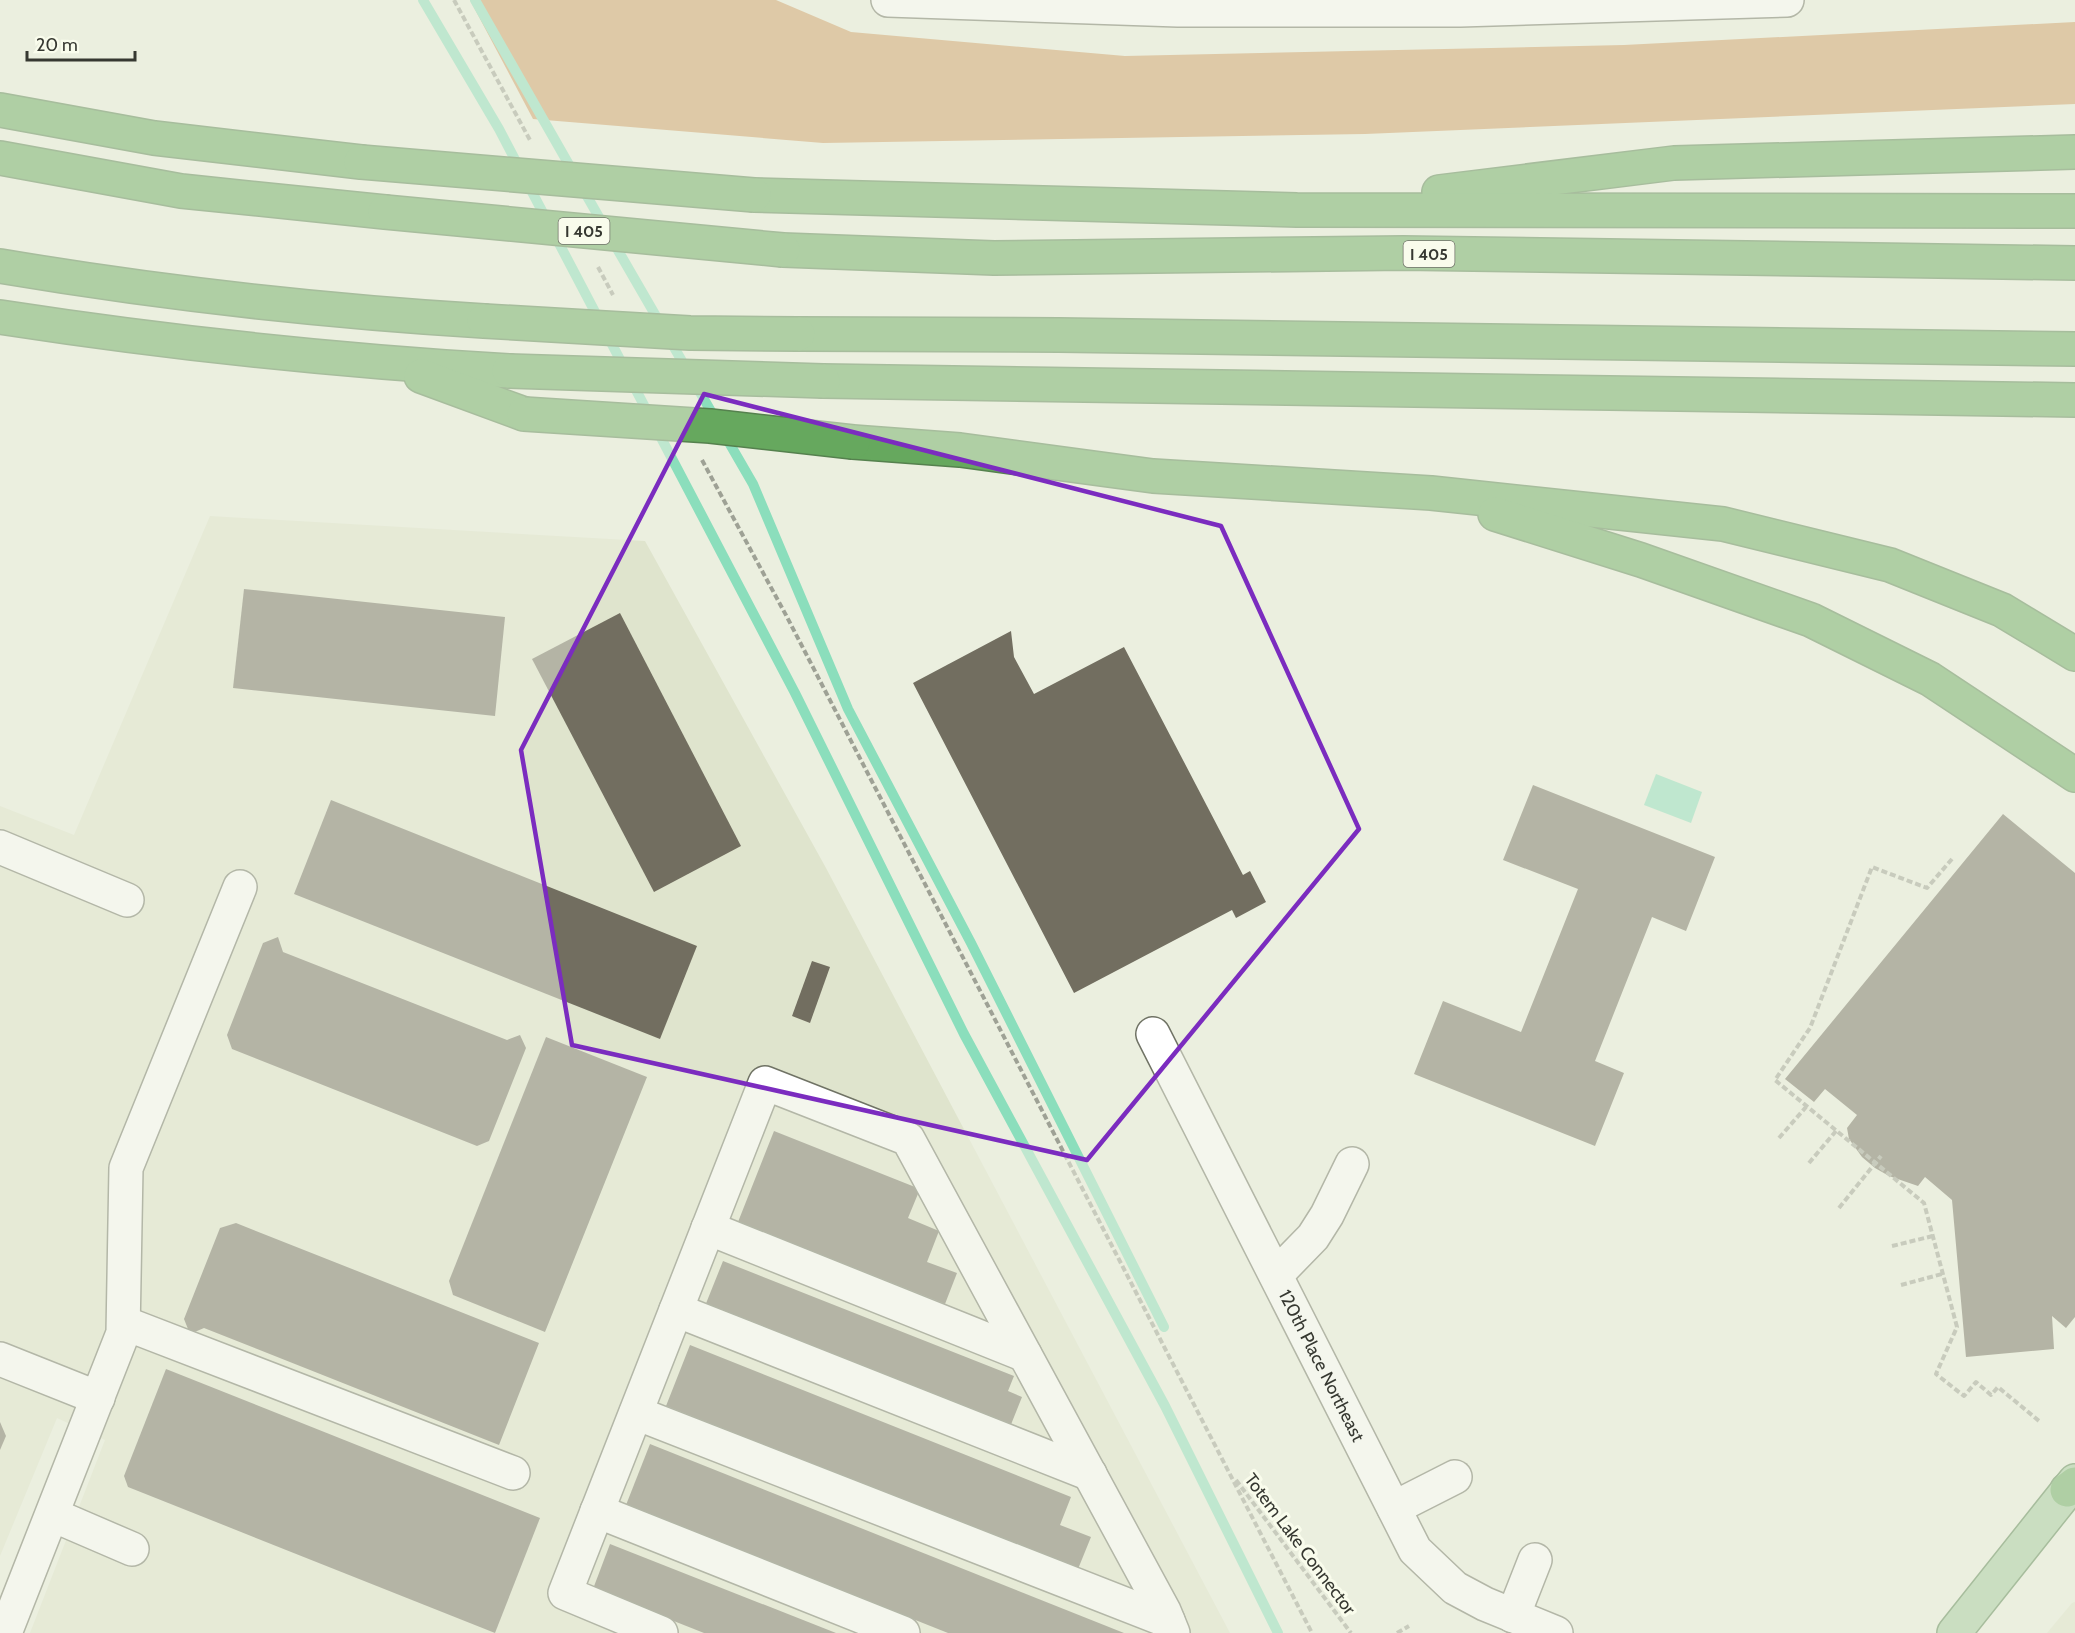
<svg xmlns="http://www.w3.org/2000/svg" width="2075" height="1633" font-family="Cabin,sans-serif">
	<style>
		.built { fill: #dfe4cd }
		.forest { fill: #cf9b64 }
		.water { fill: #8bdebc }
		.lines { fill: none; stroke-linecap: round; stroke-linejoin: round }
		.stream { stroke: #8bdebc; stroke-width: 10 }
		.building { fill: #726e60 }
		.minor-casing { stroke: #707365; stroke-width: 36 }
		.major-casing { stroke: #55814e; stroke-width: 36 }
		.highway-casing { stroke: #55814e; stroke-width: 36 }
		.path { stroke: #9ea195; stroke-width: 4; stroke-dasharray: 6 3; stroke-linecap: butt }
		.minor { stroke: #fff; stroke-width: 33 }
		.major { stroke: #a3cb9e; stroke-width: 33 }
		.highway { stroke: #66a85e; stroke-width: 33 }
		.highway-bridge-casing { stroke: #55814e; stroke-width: 36; stroke-linecap: butt }
		.highway-bridge { stroke: #66a85e; stroke-width: 33 }
		.marked { fill: none; stroke: #7b2cbf; stroke-width: 4.5; stroke-linejoin: round }
		.labels { text-anchor: middle; stroke-width: 6; stroke-linejoin: round; paint-order: stroke }
		.shield { fill: #f9fcec; stroke: #707369; stroke-width: 1.5 }
		.shield-label { font-size: 16px; font-weight: bold; fill: #363831 }
		.street-label { font-size: 18px; fill: #363831; stroke: #f9fcec }
	</style>
	<rect width="100%" height="100%" fill="#ebefdf"/>
	<g class="built">
		<polygon points="210,516 645,541 826,868 1230,1633 30,1633 105,1440 57,1418 0,1556 0,806 74,835"/>
		<polygon points="2075,1602 2075,1633 2047,1633 2072,1603"/>
	</g>
	<polygon class="forest" points="470,0 776,0 851,32 1125,56 1624,45 2075,22 2075,104 1365,134 823,143 533,119"/>
	<polygon class="water" points="1656,774 1702,792 1691,823 1644,805"/>
	<g class="lines">
		<g class="stream">
			<polyline points="423,0 499,129 795,693 964,1034 1165,1406 1278,1633"/>
			<polyline points="475,0 604,226"/>
			<polyline points="612,240 753,484 848,709 971,943 1164,1327"/>
		</g>
	</g>
	<g class="building">
		<polygon points="244,589 505,617 495,716 233,688"/>
		<polygon points="620,613 741,846 654,892 532,659"/>
		<polygon points="1011,631 1014,657 1034,694 1124,647 1243,875 1250,871 1266,902 1236,918 1232,910 1074,993 913,683"/>
		<polygon points="1533,785 1715,857 1686,931 1652,917 1595,1061 1624,1073 1595,1146 1414,1074 1443,1001 1521,1032 1578,889 1503,860"/>
		<polygon points="331,800 697,946 660,1039 294,894"/>
		<polygon points="2003,814 2075,873 2075,1317 2066,1328 2052,1316 2054,1349 1966,1357 1952,1200 1925,1177 1918,1186 1889,1176 1875,1168 1862,1157 1849,1139 1847,1128 1857,1115 1825,1089 1814,1102 1785,1079"/>
		<polygon points="278,937 283,952 507,1040 520,1035 526,1048 489,1141 477,1146 232,1049 227,1035 263,943"/>
		<polygon points="812,961 830,967 810,1023 792,1016"/>
		<polygon points="546,1037 647,1077 545,1332 453,1295 449,1281"/>
		<polygon points="774,1131 920,1189 908,1218 939,1231 927,1262 957,1273 945,1304 738,1222"/>
		<polygon points="236,1223 539,1343 499,1445 204,1328 190,1334 184,1319 220,1228"/>
		<polygon points="723,1261 1014,1376 1008,1391 1022,1397 1010,1427 705,1306"/>
		<polygon points="690,1345 1071,1497 1060,1525 1091,1537 1078,1569 666,1406"/>
		<polygon points="166,1369 540,1518 495,1633 128,1487 124,1476"/>
		<polygon points="0,1422 6,1436 0,1450"/>
		<polygon points="650,1444 1124,1633 948,1633 626,1505"/>
		<polygon points="610,1544 836,1633 704,1633 593,1589"/>
	</g>
	<g class="lines">
		<g class="minor-casing">
			<g id="minor">
				<polyline points="888,0 1178,10 1460,10 1787,0"/>
				<polyline points="0,847 127,900"/>
				<path id="s1" d="M1153,1034L1415,1550L1455,1588L1485,1604L1556,1633"/>
				<polyline points="708,1228 1025,1355"/>
				<polyline points="1276,1275 1313,1237 1327,1215 1352,1164"/>
				<polyline points="676,1310 1090,1474"/>
				<polyline points="124,1323 513,1473"/>
				<polyline points="0,1359 98,1398"/>
				<polyline points="636,1413 1168,1621"/>
				<polyline points="1394,1508 1455,1477"/>
				<polyline points="597,1511 903,1633"/>
				<polyline points="53,1515 132,1549"/>
				<polyline points="1513,1616 1535,1560"/>
				<polyline points="5,1633 123,1333 126,1168 240,887"/>
				<polyline points="661,1633 565,1593 765,1083 908,1139 1164,1611 1173,1633"/>
			</g>
		</g>
		<g class="major-casing">
			<polyline id="major" points="1954,1633 2075,1481"/>
		</g>
		<g class="highway-casing">
			<g id="highway">
				<polyline points="0,110 154,138 361,162"/>
				<polyline points="0,158 181,191 385,212"/>
				<polyline points="1439,192 1674,163 2075,152"/>
				<polyline points="754,195 1297,210 2075,211"/>
				<polyline points="783,250 994,258 1403,253 2075,263"/>
				<path d="M0,266C160,293 322,311 484,321"/>
				<path d="M0,317C169,343 339,361 509,371"/>
				<polyline points="798,334 1059,335 2075,349"/>
				<polyline points="421,376 524,414"/>
				<polyline points="823,381 2075,400"/>
				<polyline points="853,442 960,450 1153,476 1431,493 1723,524 1890,565 2002,610 2075,654"/>
				<polyline points="1495,514 1641,560 1811,620 1930,679 2075,775"/>
				<polyline points="2067,1490 2075,1484"/>
			</g>
		</g>
		<g class="path">
			<polyline points="454,0 531,142"/>
			<polyline points="598,267 613,295"/>
			<polyline points="702,460 787,617 1312,1633"/>
			<polyline points="1952,859 1927,888 1872,867 1810,1028 1775,1080 1924,1203 1957,1327 1936,1374 1964,1396 1976,1382 1991,1395 1998,1387 2039,1421"/>
			<polyline points="1779,1138 1806,1107"/>
			<polyline points="1809,1163 1836,1131"/>
			<polyline points="1839,1208 1881,1156"/>
			<polyline points="1892,1246 1933,1236"/>
			<polyline points="1901,1285 1942,1274"/>
			<polyline points="1236,1480 1351,1633"/>
			<polyline points="1397,1633 1409,1626"/>
		</g>
		<use href="#minor" class="minor"/>
		<use href="#major" class="major"/>
		<use href="#highway" class="highway"/>
		<g class="highway-bridge-casing">
			<g id="highway-bridge">
				<polyline points="361,162 754,195"/>
				<polyline points="385,212 783,250"/>
				<polyline points="484,321 690,333 798,334"/>
				<polyline points="509,371 823,381"/>
				<polyline points="524,414 710,426 853,442"/>
			</g>
		</g>
		<use href="#highway-bridge" class="highway-bridge"/>
	</g>
	<path d="M0 0H2075V1633H0ZM704,394L1221,526L1359,829L1087,1160L572,1045L521,750Z" fill="#ebefdf" fill-opacity=".55" fill-rule="evenodd"/>
	<path class="marked" d="M704,394L1221,526L1359,829L1087,1160L572,1045L521,750Z"/>
	<g class="labels">
		<g class="shield">
			<rect x="558.5" y="218" width="51" height="26" rx="4.5"/>
			<rect x="1403.5" y="241" width="51" height="26" rx="4.5"/>
		</g>
		<g class="shield-label">
			<text x="584" y="237">I 405</text>
			<text x="1429" y="260">I 405</text>
		</g>
		<g class="street-label">
			<text dy="6" stroke="none"><textPath href="#s1" startOffset="372">120th Place Northeast</textPath></text>
			<text transform="translate(1300 1544) rotate(53)" y="6">Totem Lake Connector</text>
		</g>
	</g>
	<path d="M27 51v9h108v-9" fill="none" stroke="#363831" stroke-width="3"/>
	<text x="36" y="51" font-size="18" fill="#363831" stroke="#f9fcec" stroke-width="4.5" paint-order="stroke">20 m</text>
</svg>
